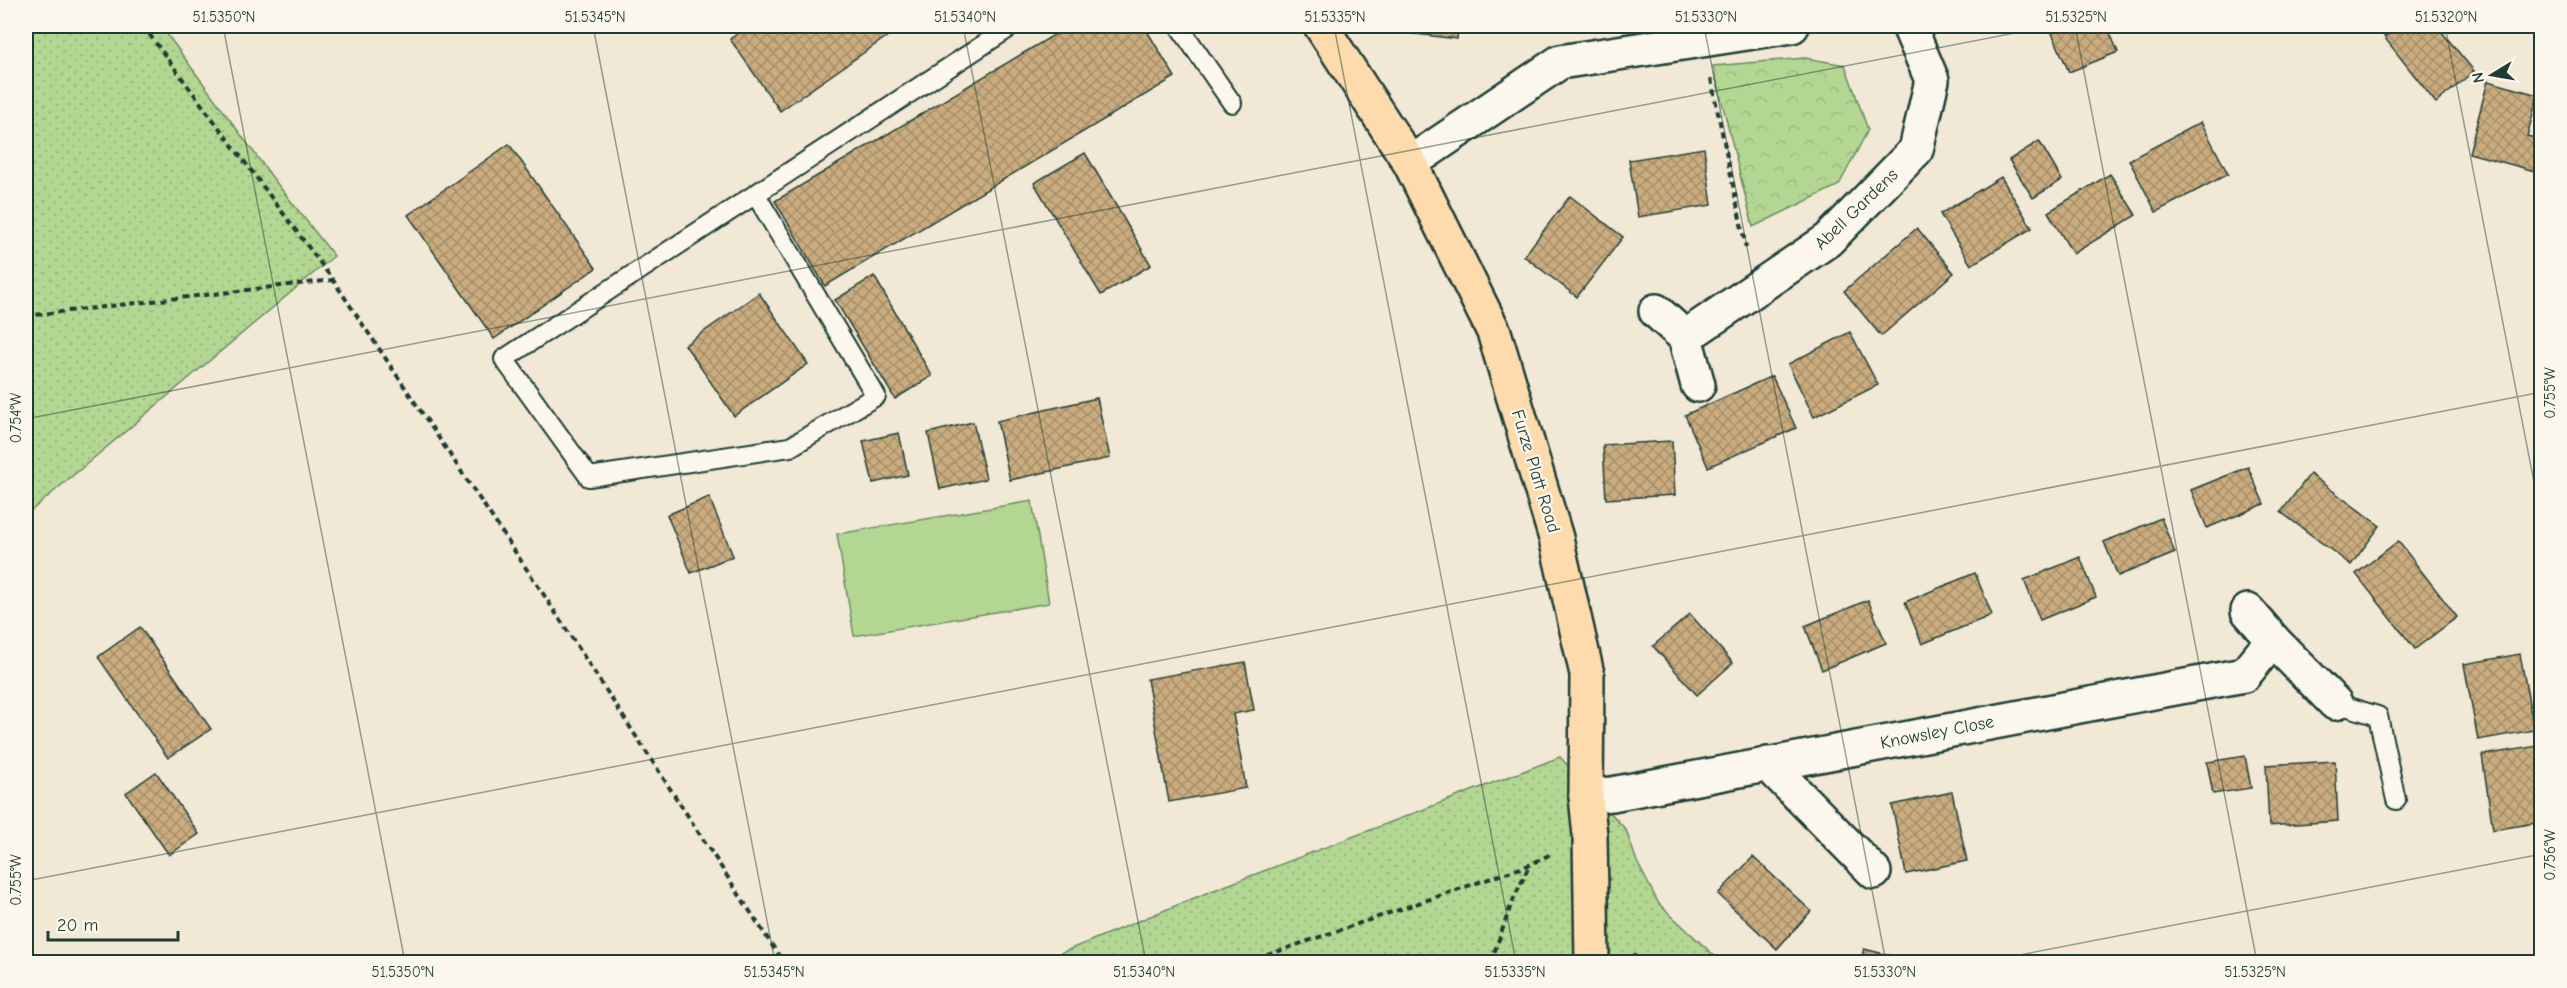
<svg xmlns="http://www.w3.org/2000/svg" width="2567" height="988" font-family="'Comic Neue',sans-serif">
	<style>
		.grass { fill: url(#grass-dots); stroke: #698a63; stroke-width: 1.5 }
		.park { fill: url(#park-crowns); stroke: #698a63; stroke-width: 1.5 }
		.pitch { fill: #b3d792; stroke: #698a63; stroke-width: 1.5 }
		.building { fill: url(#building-cross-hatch); stroke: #1f3d34; stroke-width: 1.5 }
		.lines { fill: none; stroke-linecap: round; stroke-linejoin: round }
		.service-casing { stroke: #1f3d34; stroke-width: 22 }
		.minor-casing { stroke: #1f3d34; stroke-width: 38 }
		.primary-casing { stroke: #1f3d34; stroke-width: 38 }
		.path { stroke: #1f3d34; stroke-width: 4; stroke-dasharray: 6 4.5; stroke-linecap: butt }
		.service { stroke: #fbf7ec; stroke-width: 18 }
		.minor { stroke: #fbf7ec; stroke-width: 33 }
		.primary { stroke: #fedbac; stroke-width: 33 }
		.ticks { fill: none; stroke: #1f3d34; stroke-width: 1.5; stroke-opacity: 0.45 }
		.labels { text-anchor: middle; stroke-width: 4.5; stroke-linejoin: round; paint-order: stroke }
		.street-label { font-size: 18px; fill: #1f3d34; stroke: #fbf7ec }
		.neatline { fill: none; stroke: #1f3d34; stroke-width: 2 }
		.ticks-label { font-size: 15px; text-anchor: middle; fill: #1f3d34 }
	</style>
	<defs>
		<pattern id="grass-dots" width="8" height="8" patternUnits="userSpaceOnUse" patternTransform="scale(1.5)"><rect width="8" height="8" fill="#b3d792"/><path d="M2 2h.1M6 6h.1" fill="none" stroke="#9ab97e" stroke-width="1.8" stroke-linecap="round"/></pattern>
		<pattern id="park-crowns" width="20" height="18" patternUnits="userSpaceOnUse" patternTransform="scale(1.5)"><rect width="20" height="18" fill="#b3d792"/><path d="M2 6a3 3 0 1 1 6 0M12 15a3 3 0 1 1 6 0" fill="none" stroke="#9ab97e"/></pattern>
		<pattern id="building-cross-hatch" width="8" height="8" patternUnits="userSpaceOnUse" patternTransform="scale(1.5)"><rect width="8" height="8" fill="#cbac7f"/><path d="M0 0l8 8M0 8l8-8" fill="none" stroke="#a48d69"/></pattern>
	</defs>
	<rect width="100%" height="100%" fill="#f1e8d6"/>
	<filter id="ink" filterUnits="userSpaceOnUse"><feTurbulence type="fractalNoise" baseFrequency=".0167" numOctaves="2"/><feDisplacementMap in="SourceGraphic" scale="12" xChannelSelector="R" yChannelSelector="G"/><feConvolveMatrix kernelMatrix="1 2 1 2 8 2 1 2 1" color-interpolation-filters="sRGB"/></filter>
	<g filter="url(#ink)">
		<g class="grass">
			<polygon points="26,26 161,26 275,181 334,256 26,515"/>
			<polygon points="1560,757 1626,830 1637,862 1659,904 1721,962 1039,962 1209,892"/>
		</g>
		<polygon class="park" points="1805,58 1845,65 1868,130 1839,185 1753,227 1713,66"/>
		<polygon class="pitch" points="1032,501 1049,603 854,636 837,534"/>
		<g class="building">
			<polygon points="749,26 902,26 780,111 730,39"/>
			<polygon points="1069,26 1144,26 1175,77 825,286 775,201"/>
			<polygon points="1375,26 1458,26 1457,39 1375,29"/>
			<polygon points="2049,26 2107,26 2118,52 2069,72"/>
			<polygon points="2398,26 2437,26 2474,71 2436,103 2384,37"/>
			<polygon points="2488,81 2538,95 2527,136 2542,140 2542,173 2469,153"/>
			<polygon points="2201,122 2228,174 2156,212 2129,160"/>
			<polygon points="2039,141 2062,180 2033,198 2009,160"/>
			<polygon points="509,144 596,268 494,339 408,215"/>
			<polygon points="1704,148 1712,205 1638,217 1629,160"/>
			<polygon points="1085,153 1151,265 1101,295 1034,183"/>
			<polygon points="2110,174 2136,215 2073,254 2048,212"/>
			<polygon points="2001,177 2032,228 1971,265 1940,214"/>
			<polygon points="1570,196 1623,237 1577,297 1524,256"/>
			<polygon points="1917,228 1954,273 1881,336 1844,291"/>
			<polygon points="874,276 932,376 895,399 835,300"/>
			<polygon points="759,293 808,364 734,416 685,345"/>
			<polygon points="1850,332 1878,385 1814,417 1788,364"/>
			<polygon points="1772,376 1796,428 1708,467 1685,415"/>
			<polygon points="1097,398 1110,458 1010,480 997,421"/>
			<polygon points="973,422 986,479 940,489 928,433"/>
			<polygon points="899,433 908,475 873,483 863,441"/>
			<polygon points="1672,441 1675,495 1606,499 1603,445"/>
			<polygon points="2248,467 2264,504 2207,528 2191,490"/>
			<polygon points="2310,474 2380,526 2351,565 2281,512"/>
			<polygon points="709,497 733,556 691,573 667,515"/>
			<polygon points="2161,518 2175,553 2118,576 2104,542"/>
			<polygon points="2398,541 2457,617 2415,649 2356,574"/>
			<polygon points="2080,557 2096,597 2040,620 2024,580"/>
			<polygon points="1975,573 1992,615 1922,644 1905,602"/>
			<polygon points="1868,600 1886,643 1822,670 1805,626"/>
			<polygon points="1690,614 1733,663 1697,695 1653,646"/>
			<polygon points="140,627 211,729 168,758 98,657"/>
			<polygon points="2520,654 2534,730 2478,740 2464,664"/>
			<polygon points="1245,662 1254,710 1233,714 1246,788 1169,802 1147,679"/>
			<polygon points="2538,746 2542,772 2542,822 2493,830 2482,755"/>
			<polygon points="2245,756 2251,788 2213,794 2207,762"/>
			<polygon points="2335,761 2338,821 2269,826 2266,765"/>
			<polygon points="156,772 199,834 169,855 126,793"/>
			<polygon points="1952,792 1967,861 1906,874 1892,805"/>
			<polygon points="1753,857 1811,911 1777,949 1718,894"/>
			<polygon points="1864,949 1917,962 1860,962"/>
		</g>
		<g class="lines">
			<g class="service-casing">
				<g id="service">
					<polyline points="1179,26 1232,103"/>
					<polyline points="756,195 876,396 790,447 589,477 504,359 1012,26"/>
					<polyline points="2335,703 2378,716 2396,800"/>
				</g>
			</g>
			<g class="minor-casing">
				<g id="minor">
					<polyline points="1410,163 1560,62 1792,26"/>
					<polyline points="1656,311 1685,337 1698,385"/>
					<polyline points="1685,337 1828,240 1916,150 1932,80 1909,26"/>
					<polyline points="2248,611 2273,640 2335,703"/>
					<polyline points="1768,764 1874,872"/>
					<polyline points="1586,796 1612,794 2244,675 2273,640"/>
				</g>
			</g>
			<g class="primary-casing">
				<polyline id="primary" points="1321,26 1410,163 1494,332 1556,538 1587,674 1586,796 1590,835 1592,962"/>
			</g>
			<g class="path">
				<polyline points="143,26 333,280 542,592 783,962"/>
				<polyline points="1711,79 1746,248"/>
				<polyline points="26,316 332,280"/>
				<polyline points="1633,954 1639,962"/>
				<polyline points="1247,962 1529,865 1551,854"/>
				<polyline points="1491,962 1511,905 1529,866"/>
			</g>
			<use href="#service" class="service"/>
			<use href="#minor" class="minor"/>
			<use href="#primary" class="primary"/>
		</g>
	</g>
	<path class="ticks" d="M223,26L405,962M593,26L775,962M963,26L1146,962M1334,26L1516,962M1704,26L1886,962M2075,26L2257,962M2445,26L2542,523M26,419L2051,26M26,881L2542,392M26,916L35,962M1983,962L2542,854"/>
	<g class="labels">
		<g class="street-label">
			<text transform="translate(1856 209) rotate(-44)" y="6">Abell Gardens</text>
			<text transform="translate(1536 471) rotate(73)" y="6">Furze Platt Road</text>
			<text transform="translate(1937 732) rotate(-11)" y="6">Knowsley Close</text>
		</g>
	</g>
	<rect width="2567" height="988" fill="none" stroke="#fbf7ec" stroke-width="66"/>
	<g transform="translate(2492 75) rotate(259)" stroke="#fbf7ec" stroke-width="4.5" paint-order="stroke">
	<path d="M0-4.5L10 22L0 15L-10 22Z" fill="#1f3d34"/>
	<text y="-9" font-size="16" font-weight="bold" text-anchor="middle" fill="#1f3d34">N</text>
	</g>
	<path d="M48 931v9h130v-9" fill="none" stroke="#1f3d34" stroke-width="3"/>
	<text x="57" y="931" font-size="18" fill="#1f3d34" stroke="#fbf7ec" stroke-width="4.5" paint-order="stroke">20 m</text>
	<rect x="33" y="33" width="2501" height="922" class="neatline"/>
	<g class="ticks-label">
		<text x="224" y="22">51.5350°N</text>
		<text x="595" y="22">51.5345°N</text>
		<text x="965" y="22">51.5340°N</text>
		<text x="1335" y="22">51.5335°N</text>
		<text x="1706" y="22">51.5330°N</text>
		<text x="2076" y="22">51.5325°N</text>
		<text x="2446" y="22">51.5320°N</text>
		<text transform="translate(2550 393) rotate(-90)" y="5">0.755°W</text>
		<text transform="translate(16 418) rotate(-90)" y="5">0.754°W</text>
		<text transform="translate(2550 855) rotate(-90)" y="5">0.756°W</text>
		<text transform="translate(16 880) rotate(-90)" y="5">0.755°W</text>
		<text x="403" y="977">51.5350°N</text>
		<text x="774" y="977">51.5345°N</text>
		<text x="1144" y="977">51.5340°N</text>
		<text x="1515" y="977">51.5335°N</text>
		<text x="1885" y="977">51.5330°N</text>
		<text x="2255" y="977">51.5325°N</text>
	</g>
</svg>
